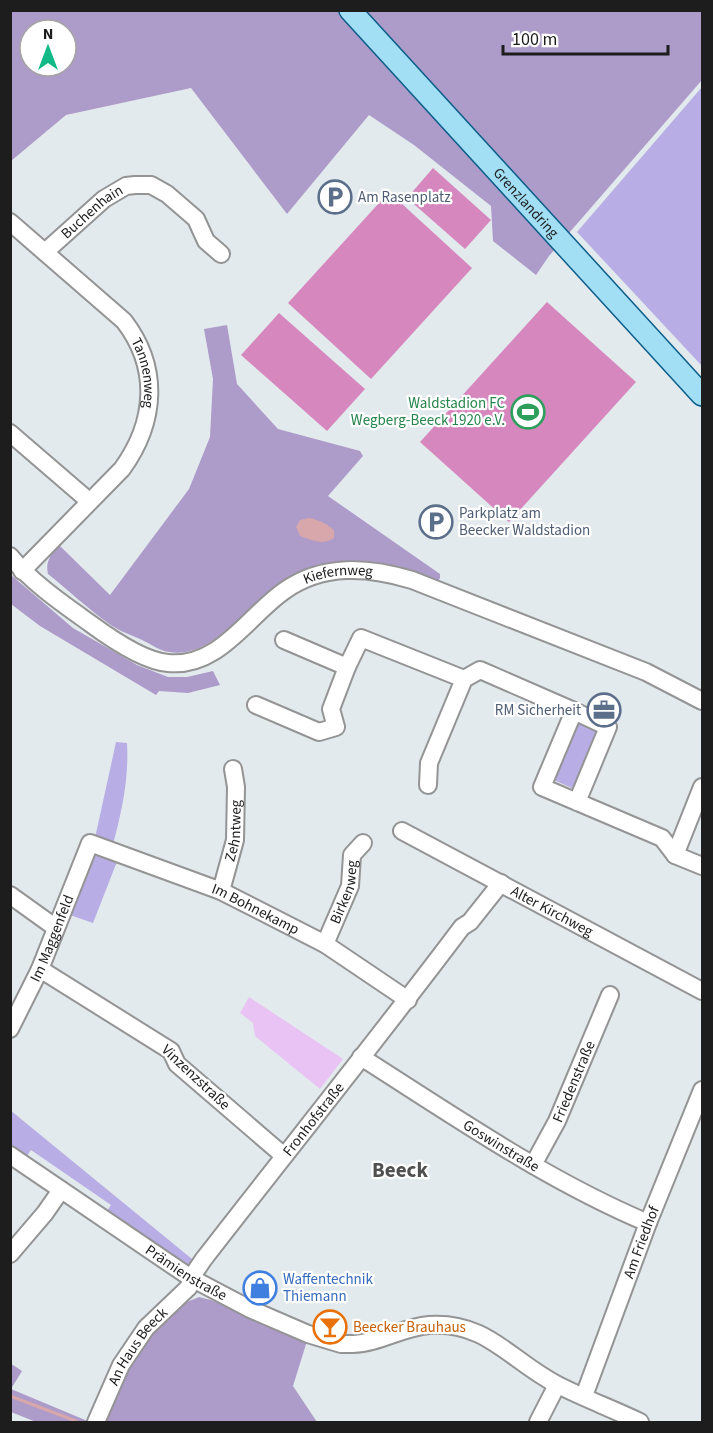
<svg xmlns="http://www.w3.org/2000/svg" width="713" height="1433" font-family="'Source Sans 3',sans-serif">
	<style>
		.grass { fill: #b8ade4 }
		.forest { fill: #ad9bc9; fill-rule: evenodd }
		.park { fill: #e9c3f4 }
		.pitch { fill: #d687be }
		.water { fill: #d7a7ab }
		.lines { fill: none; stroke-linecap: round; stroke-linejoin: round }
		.stream { stroke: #d7a7ab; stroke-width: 3 }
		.minor-casing { stroke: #949494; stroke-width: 20 }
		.major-casing { stroke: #0c5d89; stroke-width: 24 }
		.minor { stroke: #fff; stroke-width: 16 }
		.major { stroke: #a2dff4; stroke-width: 21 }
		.labels { text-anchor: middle; stroke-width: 4.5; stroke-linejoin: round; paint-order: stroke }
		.service-label { font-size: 15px; fill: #4e5e75; stroke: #fff; text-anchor: start }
		.street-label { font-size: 15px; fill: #1d1d1d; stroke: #fff }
		.leisure-label { font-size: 15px; fill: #27864d; stroke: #fff; text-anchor: end }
		.shop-label { font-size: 15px; fill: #366cbe; stroke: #fff; text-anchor: start }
		.food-label { font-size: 15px; fill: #c56008; stroke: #fff; text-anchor: start }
		.district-label { font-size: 21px; font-weight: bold; fill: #505050; stroke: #fff }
	</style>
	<rect width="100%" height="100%" fill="#e3eaed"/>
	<g class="grass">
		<polygon points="702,87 702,366 577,232"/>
		<polygon points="582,720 600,731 577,786 572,788 556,781 555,777 578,722"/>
		<path d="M116,742L127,743C129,779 122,810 113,844L95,838Z"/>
		<polygon points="95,853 118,859 93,923 67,914 91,855"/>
		<polygon points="10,1110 192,1259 192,1264 189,1269 105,1214 111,1205 31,1150 25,1159 11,1148"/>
	</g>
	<g class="forest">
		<path d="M11,11H702V80L549,256L536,275L493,241L491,206L414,145L369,115L287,214L191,88L66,115L11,161ZM30,30H66V66H30Z"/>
		<path d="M227,325L237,384L278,429L360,451L363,456L328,496L440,574V578L438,581C387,561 332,550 281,582C250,602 212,660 169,652C161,651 152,645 144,641C132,635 118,631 108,623C87,608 68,590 48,574C45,561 51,555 59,545L110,595L189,489L210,437L213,379L204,329Z"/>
		<polygon points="11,575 73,628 137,665 168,677 187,677 213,671 220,685 188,693 159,691 156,695 40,626 11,604"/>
		<path d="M199,1297L211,1300L307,1341L293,1386L317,1422H105C123,1369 142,1318 199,1297Z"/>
		<polygon points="10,1363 22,1371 11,1389 90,1422 36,1422 11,1412"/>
	</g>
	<polygon class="park" points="249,997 343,1059 320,1089 255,1036 253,1023 240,1013"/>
	<g class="pitch">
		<polygon points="433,168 491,220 465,249 407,198"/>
		<polygon points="389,192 472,268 371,379 288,303"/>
		<polygon points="547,302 636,382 509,522 420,442"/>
		<polygon points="279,313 365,389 327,431 241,355"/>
	</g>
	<path class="water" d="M309,518C319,520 327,524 334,530V538C323,546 312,540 300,536L296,527L300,520Z"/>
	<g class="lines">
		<polyline class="stream" points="10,1396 76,1421"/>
		<g class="minor-casing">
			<g id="minor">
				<path id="s1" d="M10,222L124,321C160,368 156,422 122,469L22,571"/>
				<path id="s2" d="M45,252L104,199L126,186L135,185H151L167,194L196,219L206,241L221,254"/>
				<polyline points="10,433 89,501"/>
				<path id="s3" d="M10,556C32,583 63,604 91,624C110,638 143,661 168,663C219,668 248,616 284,591C323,563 369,567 412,580L646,672L702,701"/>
				<polyline points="284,640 347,667"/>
				<polyline points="256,705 319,732 336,727 331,709 347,667 361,638 464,679"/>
				<polyline points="428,785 429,763 464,679 480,670 574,711"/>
				<polyline points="577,802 608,727 574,711 542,787 662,838 675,855 702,866"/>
				<path id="s4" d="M402,831L702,991"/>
				<polyline points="675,855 702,787"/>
				<path id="s5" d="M221,891L235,840L236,787L233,769"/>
				<polyline points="10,895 56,928"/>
				<path id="s6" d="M325,944L350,886L352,855L363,843"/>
				<polyline points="40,969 171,1051 177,1064 284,1156"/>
				<path id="s7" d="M10,1029L40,969L90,843L221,891L325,944L408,1000"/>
				<path id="s8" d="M361,1057C454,1116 546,1180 648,1223"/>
				<path id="s9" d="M10,1155L191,1278L250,1309L308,1334L341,1344H353C379,1343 403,1327 429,1325C486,1321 510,1360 556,1384C583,1398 613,1409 640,1422"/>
				<path id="s10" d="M533,1165L557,1121L610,995"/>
				<polyline points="10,1254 45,1213 61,1190"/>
				<path id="s11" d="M584,1396L648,1223L702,1090"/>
				<path id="s12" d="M96,1422L121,1365L146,1328L189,1287L191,1278L203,1260C289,1149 377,1040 462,927L470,922L501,883"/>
				<polyline points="538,1422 557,1385"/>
			</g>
		</g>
		<g class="major-casing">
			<g id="major">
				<path id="s13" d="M350,10L702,395"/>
			</g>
		</g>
		<use href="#minor" class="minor"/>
		<use href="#major" class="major"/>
	</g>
	<defs>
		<g id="parking-ring" transform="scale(1.725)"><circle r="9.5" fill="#fff" stroke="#5c6f8a" stroke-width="1.5"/><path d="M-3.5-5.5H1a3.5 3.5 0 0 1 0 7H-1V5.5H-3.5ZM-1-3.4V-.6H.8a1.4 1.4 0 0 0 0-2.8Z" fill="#5c6f8a"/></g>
		<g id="stadium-ring" transform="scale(1.725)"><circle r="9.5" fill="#fff" stroke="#2e9e5b" stroke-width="1.5"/><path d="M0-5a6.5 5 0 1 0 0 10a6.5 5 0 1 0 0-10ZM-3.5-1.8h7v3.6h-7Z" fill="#2e9e5b"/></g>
		<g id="office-ring" transform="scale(1.725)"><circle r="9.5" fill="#fff" stroke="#5c6f8a" stroke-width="1.5"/><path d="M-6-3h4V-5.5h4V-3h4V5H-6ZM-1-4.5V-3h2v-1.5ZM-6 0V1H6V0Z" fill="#5c6f8a"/></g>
		<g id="shop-ring" transform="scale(1.725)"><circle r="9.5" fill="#fff" stroke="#3f7fe0" stroke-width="1.5"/><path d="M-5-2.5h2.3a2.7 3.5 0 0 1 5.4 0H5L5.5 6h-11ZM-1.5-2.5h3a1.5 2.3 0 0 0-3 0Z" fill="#3f7fe0"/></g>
		<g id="bar-ring" transform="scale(1.725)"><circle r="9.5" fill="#fff" stroke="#e8710a" stroke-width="1.5"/><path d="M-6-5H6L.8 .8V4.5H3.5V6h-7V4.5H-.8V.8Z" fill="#e8710a"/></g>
	</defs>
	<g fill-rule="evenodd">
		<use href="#parking-ring" x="335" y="197"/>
		<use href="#stadium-ring" x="528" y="412"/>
		<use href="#parking-ring" x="436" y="522"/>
		<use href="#office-ring" x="604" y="710"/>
		<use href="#shop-ring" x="260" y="1288"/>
		<use href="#bar-ring" x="330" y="1327"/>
	</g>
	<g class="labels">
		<g class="service-label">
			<text x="358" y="202">Am Rasenplatz</text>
			<text x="459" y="518">Parkplatz am<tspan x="459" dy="17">Beecker Waldstadion</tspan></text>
			<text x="581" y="715" text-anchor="end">RM Sicherheit</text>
		</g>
		<g class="street-label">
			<text dy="5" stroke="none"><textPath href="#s13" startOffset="261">Grenzlandring</textPath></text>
			<text dy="5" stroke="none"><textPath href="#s2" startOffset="62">Buchenhain</textPath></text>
			<text dy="5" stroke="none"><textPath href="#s1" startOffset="208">Tannenweg</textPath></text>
			<text dy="5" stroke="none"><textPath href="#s3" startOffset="392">Kiefernweg</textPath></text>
			<text dy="5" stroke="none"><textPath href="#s5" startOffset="62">Zehntweg</textPath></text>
			<text dy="5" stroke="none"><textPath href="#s6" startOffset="56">Birkenweg</textPath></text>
			<text dy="5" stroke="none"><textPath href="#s7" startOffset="381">Im Bohnekamp</textPath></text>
			<text dy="5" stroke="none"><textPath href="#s4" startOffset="170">Alter Kirchweg</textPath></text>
			<text dy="5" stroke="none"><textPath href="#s7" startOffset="100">Im Maggenfeld</textPath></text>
			<text transform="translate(196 1077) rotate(43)" y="5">Vinzenzstraße</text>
			<text dy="5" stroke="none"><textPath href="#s10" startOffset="93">Friedenstraße</textPath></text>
			<text dy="5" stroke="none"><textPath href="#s12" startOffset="376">Fronhofstraße</textPath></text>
			<text dy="5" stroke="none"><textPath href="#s8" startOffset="166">Goswinstraße</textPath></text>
			<text dy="5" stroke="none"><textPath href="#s11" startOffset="164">Am Friedhof</textPath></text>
			<text dy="5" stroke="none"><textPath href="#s9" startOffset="212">Prämienstraße</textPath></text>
			<text dy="5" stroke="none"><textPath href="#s12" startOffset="87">An Haus Beeck</textPath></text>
		</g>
		<g class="leisure-label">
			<text x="505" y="408">Waldstadion FC<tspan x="505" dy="17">Wegberg-Beeck 1920 e.V.</tspan></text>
		</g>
		<g class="shop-label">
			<text x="283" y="1284">Waffentechnik<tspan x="283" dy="17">Thiemann</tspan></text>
		</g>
		<g class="food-label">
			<text x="353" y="1332">Beecker Brauhaus</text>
		</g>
		<g class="district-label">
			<text x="400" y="1177">Beeck</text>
		</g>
	</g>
	<rect width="713" height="1433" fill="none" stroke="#1d1d1d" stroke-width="24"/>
	<g transform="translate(48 48)"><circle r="28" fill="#ffffff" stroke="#a5a5a5" stroke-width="1.5"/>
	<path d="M0-4.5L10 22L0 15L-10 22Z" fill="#10b985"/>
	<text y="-9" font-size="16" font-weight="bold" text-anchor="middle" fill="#1d1d1d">N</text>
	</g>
	<path d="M503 45v9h165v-9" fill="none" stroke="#1d1d1d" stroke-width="3"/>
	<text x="512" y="45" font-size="18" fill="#1d1d1d" stroke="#ffffff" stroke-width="4.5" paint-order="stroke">100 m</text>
</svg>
